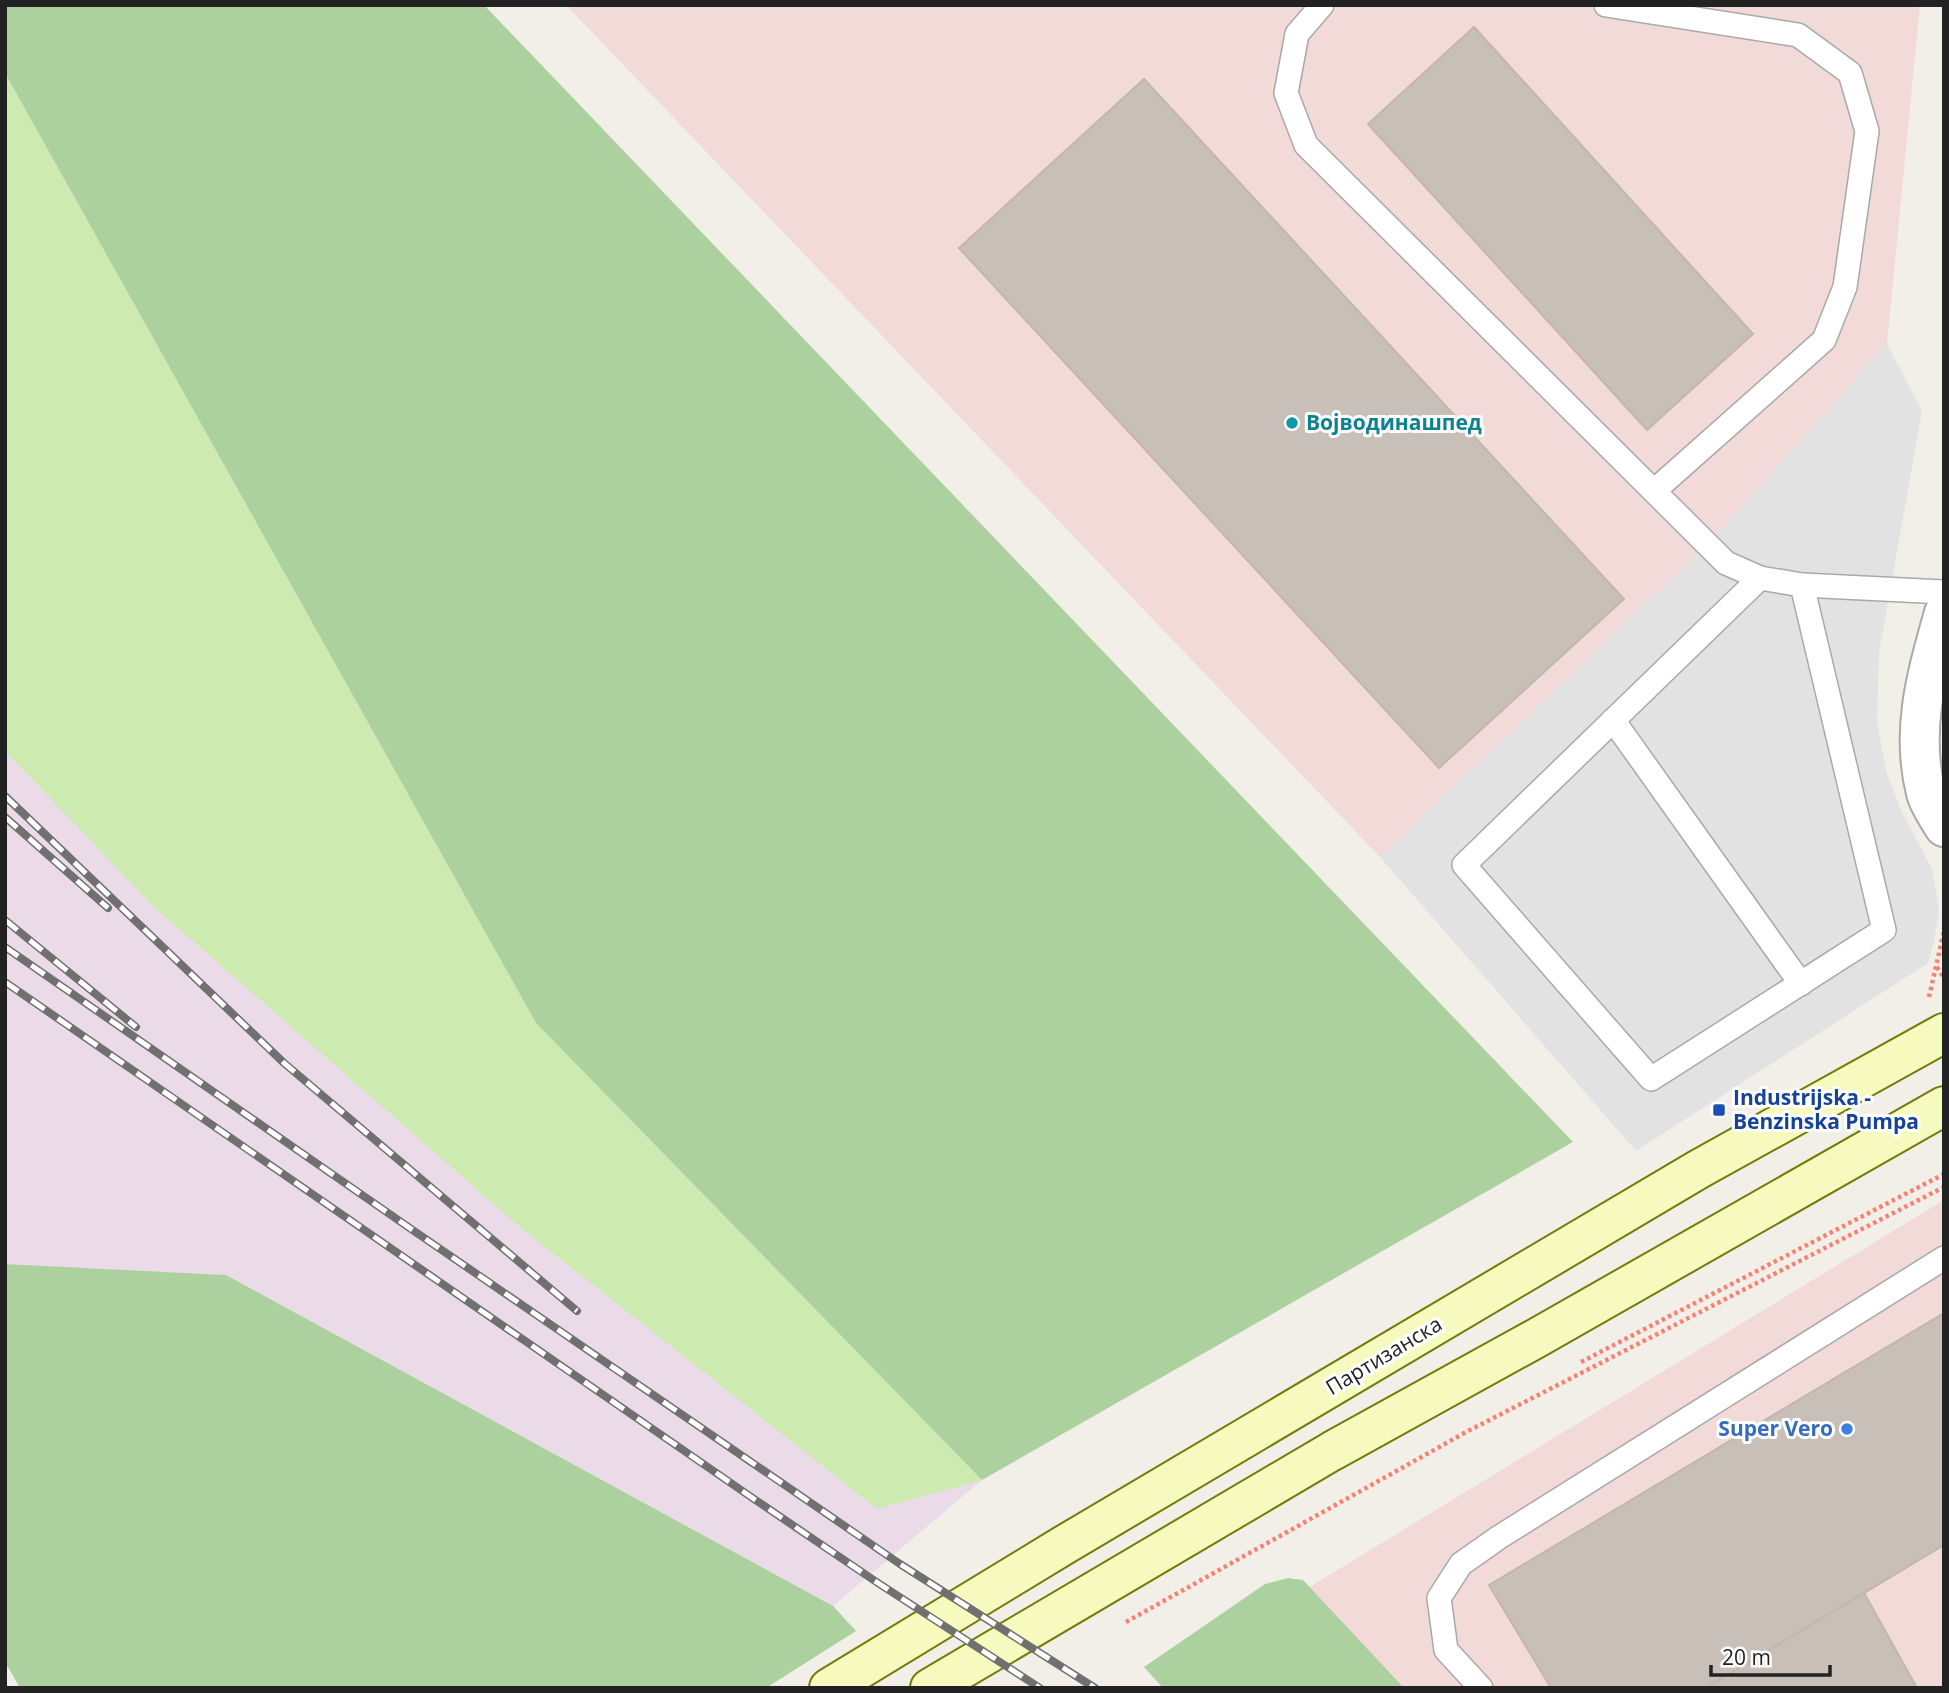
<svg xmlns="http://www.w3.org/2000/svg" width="1949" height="1693" font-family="'Open Sans',sans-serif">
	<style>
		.commercial { fill: #f2dad9 }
		.industrial { fill: #ebdbe8 }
		.grass { fill: #cdebb0 }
		.forest { fill: #add19e }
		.parking { fill: #e2e2e2 }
		.building { fill: #c7bfb8; stroke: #c4b6ab; stroke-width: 2 }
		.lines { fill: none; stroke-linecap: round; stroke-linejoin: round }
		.service-casing { stroke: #a9a9a9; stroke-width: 26 }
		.tertiary-casing { stroke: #a9a9a9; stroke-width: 42 }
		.secondary-casing { stroke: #707d05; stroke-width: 42 }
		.path { stroke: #fa8072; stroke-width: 4.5; stroke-dasharray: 3.5 3.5; stroke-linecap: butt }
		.service { stroke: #fff; stroke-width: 23 }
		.tertiary { stroke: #fff; stroke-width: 38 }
		.secondary { stroke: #f7fabf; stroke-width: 38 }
		.rail-casing { stroke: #707070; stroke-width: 8 }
		.rail { stroke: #fff; stroke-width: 5; stroke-dasharray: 16; stroke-linecap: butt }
		.culture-dot { fill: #0f9aa8; stroke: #fff; stroke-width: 2.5 }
		.transit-dot { fill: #1a4fb4; stroke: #fff; stroke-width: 2.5 }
		.shop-dot { fill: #3f7fe0; stroke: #fff; stroke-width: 2.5 }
		.labels { text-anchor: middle; stroke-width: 6; stroke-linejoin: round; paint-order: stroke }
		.culture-label { font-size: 21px; font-weight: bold; fill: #0d838f; stroke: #fff; text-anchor: start }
		.transit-label { font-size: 21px; font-weight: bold; fill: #164399; stroke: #fff; text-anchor: start }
		.street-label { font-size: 21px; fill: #222; stroke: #fff }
		.shop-label { font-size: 21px; font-weight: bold; fill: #366cbe; stroke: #fff; text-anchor: end }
	</style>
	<rect width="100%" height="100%" fill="#f2efe9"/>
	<g class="commercial">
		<polygon points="566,5 1920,5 1887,344 1708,544 1380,857"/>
		<polygon points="1944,1200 1944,1688 1402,1688 1308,1588"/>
	</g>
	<polygon class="industrial" points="5,73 536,1023 982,1480 833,1606 226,1275 5,1264"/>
	<polygon class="grass" points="5,73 536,1023 982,1480 877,1509 521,1228 155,908 5,751"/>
	<g class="forest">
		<polygon points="5,5 484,5 1573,1142 982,1480 536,1023 5,73"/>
		<polygon points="5,1264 226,1275 833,1606 856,1631 766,1688 20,1688 5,1662"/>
		<polygon points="1288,1578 1303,1580 1404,1688 1163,1688 1144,1667 1265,1584"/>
	</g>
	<polygon class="parking" points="1887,344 1922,411 1879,653 1877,721 1886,771 1901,810 1932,869 1939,909 1934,942 1928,963 1636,1151 1380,857 1708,544"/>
	<g class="building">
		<polygon points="1474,27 1753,334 1647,430 1368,124"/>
		<polygon points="1144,79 1624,599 1439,768 959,248"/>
		<polygon points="1944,1313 1944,1545 1706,1688 1551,1688 1489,1585"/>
		<polygon points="1864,1593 1917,1688 1706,1688"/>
	</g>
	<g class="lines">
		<g class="service-casing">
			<g id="service">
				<polyline points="1322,5 1297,34 1286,93 1306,145 1726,563 1760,578 1802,585 1944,592"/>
				<polyline points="1606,5 1798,35 1850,73 1867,131 1845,287 1824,340 1654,491"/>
				<polyline points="1760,578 1464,865 1651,1079 1884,930 1802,585"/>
				<polyline points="1613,720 1801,984"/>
				<polyline points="1481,1688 1446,1650 1439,1598 1461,1564 1498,1538 1944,1258"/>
			</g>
		</g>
		<g class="tertiary-casing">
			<path id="tertiary" d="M1944,613C1927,674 1910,729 1926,793C1929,805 1938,816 1944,827"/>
		</g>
		<g class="secondary-casing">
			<g id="secondary">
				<polyline points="829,1688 1064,1545 1699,1169 1944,1033"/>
				<polyline points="930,1688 1332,1451 1533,1340 1944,1106"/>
			</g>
		</g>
		<g class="path">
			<polyline points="1937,967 1944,978"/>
			<polyline points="1929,997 1944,931"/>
			<polyline points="1581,1362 1944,1174"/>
			<polyline points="1126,1622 1468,1431 1944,1187"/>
		</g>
		<use href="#service" class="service"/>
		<use href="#tertiary" class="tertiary"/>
		<use href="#secondary" class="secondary"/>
		<g class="rail-casing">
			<g id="rail">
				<polyline points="5,796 284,1063 577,1311"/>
				<polyline points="5,817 108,908"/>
				<polyline points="5,920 136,1027"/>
				<polyline points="5,947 414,1231 900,1564 1095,1688"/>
				<polyline points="5,982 754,1499 878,1583 1040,1688"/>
			</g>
		</g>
		<use href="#rail" class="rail"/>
	</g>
	<circle class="culture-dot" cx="1292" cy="423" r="7"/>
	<rect class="transit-dot" x="1712" y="1103" width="14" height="14" rx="3.5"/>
	<circle class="shop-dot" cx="1847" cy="1429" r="7"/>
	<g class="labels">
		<g class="culture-label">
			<text x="1306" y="430">Војводинашпед</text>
		</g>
		<g class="transit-label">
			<text x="1733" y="1105">Industrijska -<tspan x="1733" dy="24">Benzinska Pumpa</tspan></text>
		</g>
		<g class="street-label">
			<text transform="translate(1384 1356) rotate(-31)" y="7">Партизанска</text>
		</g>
		<g class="shop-label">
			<text x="1833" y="1436">Super Vero</text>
		</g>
	</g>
	<rect width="1949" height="1693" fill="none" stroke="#222222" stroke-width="14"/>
	<path d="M1711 1665v10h119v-10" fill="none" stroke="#222222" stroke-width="3.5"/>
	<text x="1722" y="1665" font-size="21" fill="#222222" stroke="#ffffff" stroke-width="5" paint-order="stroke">20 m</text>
</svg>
